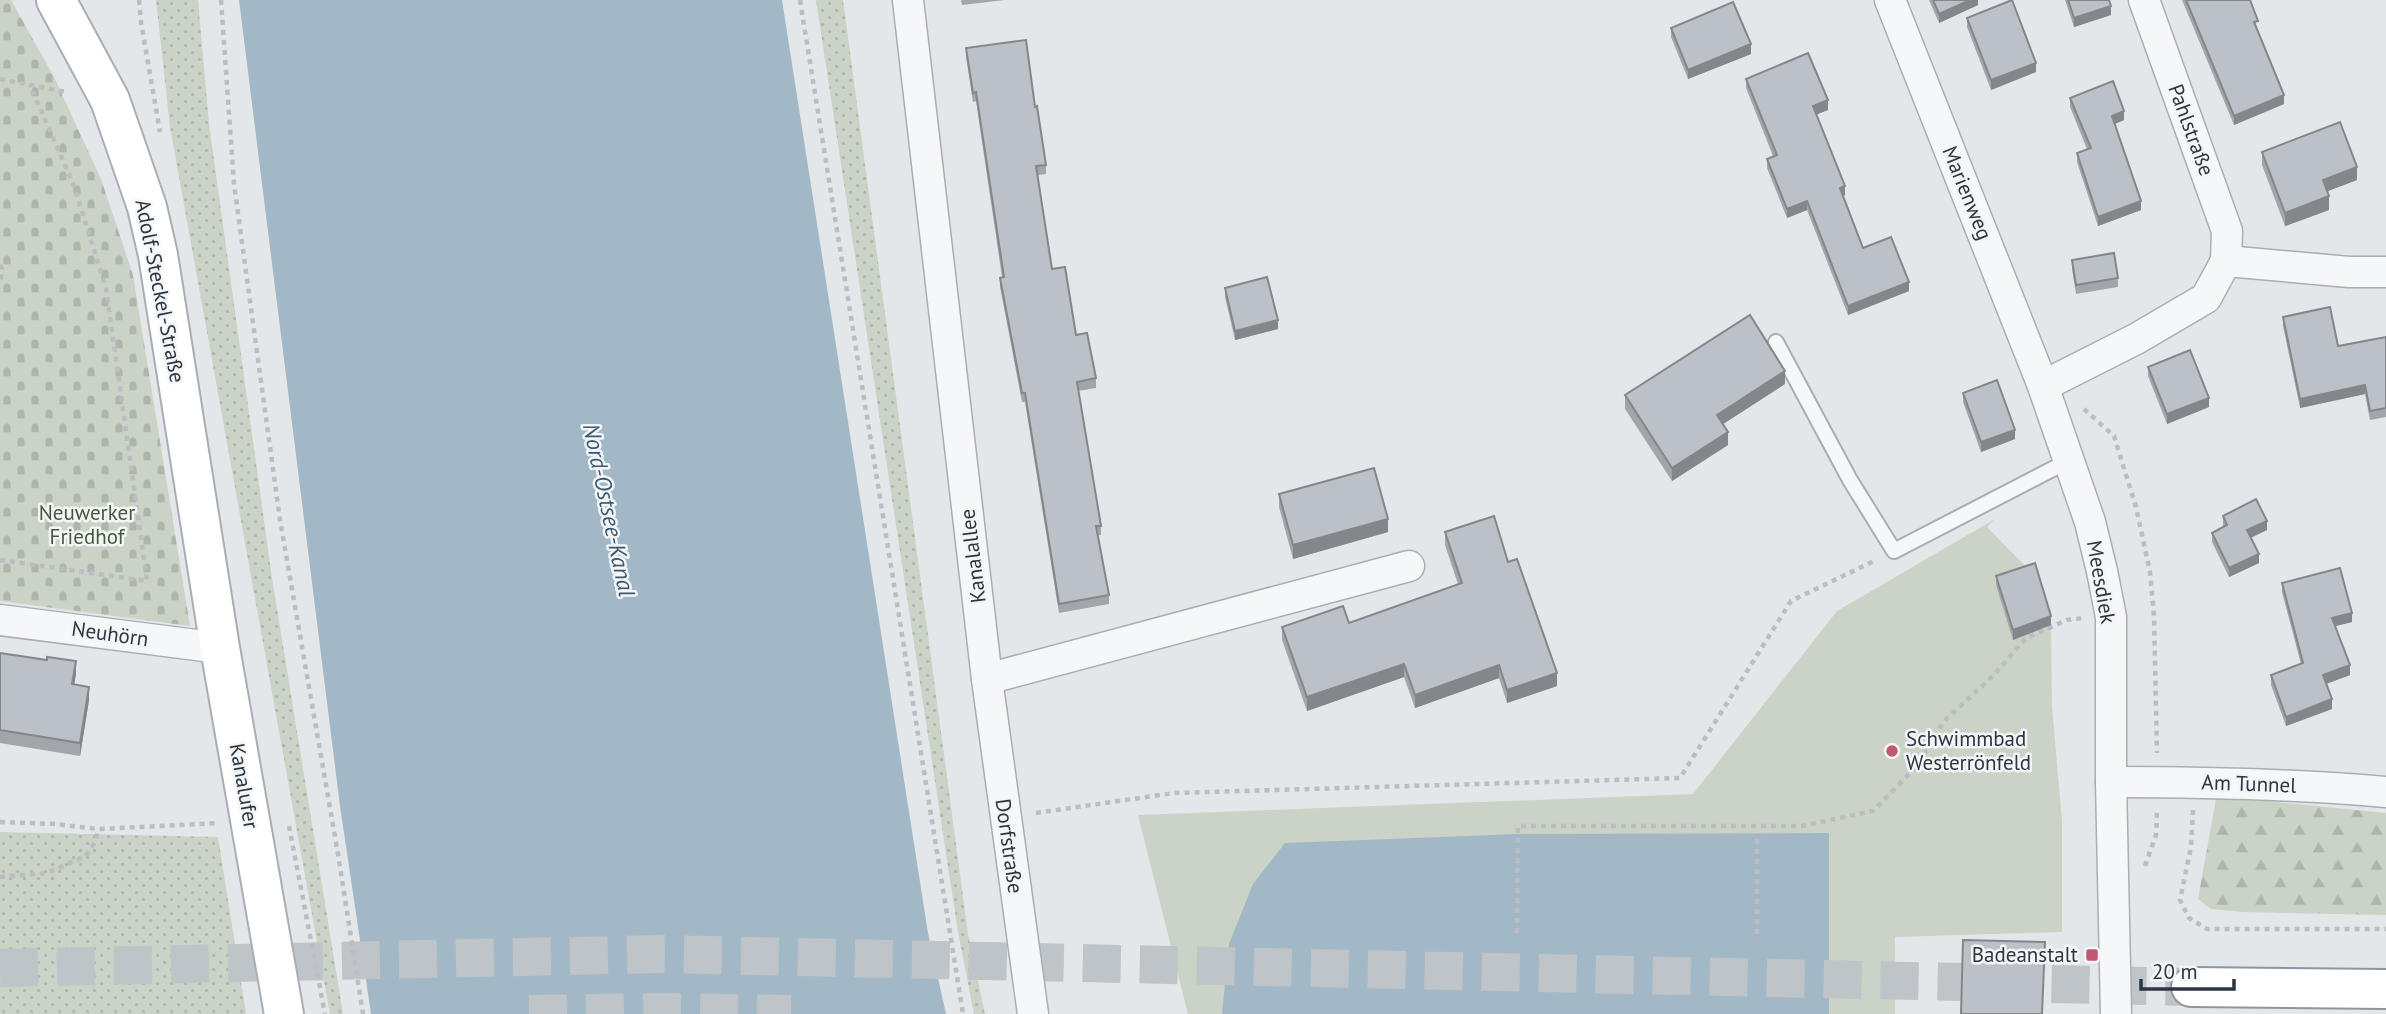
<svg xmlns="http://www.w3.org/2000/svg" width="2386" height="1014" font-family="'PT Sans',sans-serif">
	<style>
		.green { fill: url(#green-dots) }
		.forest { fill: url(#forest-firs) }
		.cemetery { fill: url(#cemetery-stones) }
		.pitch { fill: #cad3c6 }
		.water { fill: #a3b8c6 }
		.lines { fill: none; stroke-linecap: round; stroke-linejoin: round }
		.highway-tunnel { stroke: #bfc4c8; stroke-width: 38; stroke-dasharray: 38 19; stroke-linecap: butt }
		.lane-casing { stroke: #a9aeb4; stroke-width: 18 }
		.street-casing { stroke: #a9aeb4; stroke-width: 33 }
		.secondary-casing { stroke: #a9aeb4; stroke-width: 42 }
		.highway-casing { stroke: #8c969f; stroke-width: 42 }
		.path { stroke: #babdc2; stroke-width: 4.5; stroke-dasharray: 5 5; stroke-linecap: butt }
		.lane { stroke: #f6f7f9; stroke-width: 14 }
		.street { stroke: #f6f7f9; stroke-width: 30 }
		.secondary { stroke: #fff; stroke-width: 38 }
		.highway { stroke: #fff; stroke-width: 38 }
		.wall { fill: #a1a6aa }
		.shaded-wall { fill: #83878b }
		.building { fill: #bbc1c6; stroke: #83878b; stroke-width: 2 }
		.poi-dot { fill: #c05773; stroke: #f3f5f7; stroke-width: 2.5 }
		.labels { text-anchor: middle; stroke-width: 5; stroke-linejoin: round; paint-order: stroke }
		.street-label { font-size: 21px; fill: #2d3640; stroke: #f3f5f7 }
		.park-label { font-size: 21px; fill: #455a3c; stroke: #f3f5f7 }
		.poi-label { font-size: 21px; fill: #2d3640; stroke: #f3f5f7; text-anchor: start }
		.water-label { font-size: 23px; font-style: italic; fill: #3b5970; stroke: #f3f5f7 }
	</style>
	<defs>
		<pattern id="green-dots" width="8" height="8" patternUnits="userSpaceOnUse" patternTransform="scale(1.75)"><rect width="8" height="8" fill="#cad3c6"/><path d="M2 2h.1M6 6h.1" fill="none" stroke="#aeb6ab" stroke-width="1.8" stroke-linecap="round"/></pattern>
		<pattern id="forest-firs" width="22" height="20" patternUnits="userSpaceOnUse" patternTransform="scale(1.75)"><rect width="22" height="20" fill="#cad3c6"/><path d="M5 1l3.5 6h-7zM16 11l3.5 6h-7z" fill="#aeb6ab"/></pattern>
		<pattern id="cemetery-stones" width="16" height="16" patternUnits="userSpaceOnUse" patternTransform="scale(1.75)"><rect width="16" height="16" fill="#cad3c6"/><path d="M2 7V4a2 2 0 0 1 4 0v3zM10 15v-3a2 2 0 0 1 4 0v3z" fill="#aeb6ab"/></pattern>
	</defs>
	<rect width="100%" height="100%" fill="#e3e7ea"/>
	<g class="green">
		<polygon points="156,0 198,0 209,124 272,578 343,1014 330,1014 170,127"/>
		<polygon points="816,0 843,0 968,934 985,1014 974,1014 958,932"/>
		<polygon points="0,832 218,837 246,1014 0,1014"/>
	</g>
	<polygon class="forest" points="2216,799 2266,801 2386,813 2386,915 2242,912 2211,909 2198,899"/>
	<polygon class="cemetery" points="0,0 11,0 54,77 101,179 133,275 190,626 0,601"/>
	<polygon class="pitch" points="1995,519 1987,527 2036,577 2051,625 2052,707 2062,821 2062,932 1895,937 1895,1014 1188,1014 1138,815 1693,794 1837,611"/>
	<g class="water">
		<polygon points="239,0 782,0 928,933 946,1014 371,1014 340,806"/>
		<polygon points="1829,833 1829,1014 1222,1014 1229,944 1253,884 1285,843 1518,834"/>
	</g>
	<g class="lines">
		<g class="highway-tunnel">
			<polyline points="0,968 661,954 2191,987"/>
			<polyline points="529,1014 665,1012 791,1014"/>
		</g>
		<g class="lane-casing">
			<polyline id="lane" points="1776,342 1850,480 1894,551 2070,460"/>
		</g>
		<g class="street-casing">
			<g id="street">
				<polyline points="908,0 987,679 1033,1014"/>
				<polyline points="1890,0 2043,386 2090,522 2102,571 2111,617 2111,782 2116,1014"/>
				<polyline points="2226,261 2349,272 2386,272"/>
				<polyline points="2043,386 2136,339 2206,298 2226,261 2227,231 2144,0"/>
				<polyline points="0,620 220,648"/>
				<polyline points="987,679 1409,566"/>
				<path d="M2111,782C2203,782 2294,784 2386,792"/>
			</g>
		</g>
		<g class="secondary-casing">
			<polyline id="secondary" points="56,0 110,100 147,207 158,255 220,648 284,1014"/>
		</g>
		<g class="highway-casing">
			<polyline id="highway" points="2191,987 2386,989"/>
		</g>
		<g class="path">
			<polyline points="139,0 141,22 160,132"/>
			<polyline points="221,0 234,184 280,520 338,854 363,1014"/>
			<polyline points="800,0 963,1014"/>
			<polyline points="0,79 66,92"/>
			<polyline points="0,265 2,269 0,284"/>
			<polyline points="2084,409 2114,436 2136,507 2150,572 2154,616 2157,753"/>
			<polyline points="0,560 147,581 106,288 74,186 30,85"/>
			<polyline points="2193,810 2191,847 2180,900 2189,918 2207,929 2386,929"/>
			<polyline points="1036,813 1174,793 1680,778 1791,601 1874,561"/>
			<polyline points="0,822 55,824 98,829 218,823"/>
			<polyline points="289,826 325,1014"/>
			<polyline points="2145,866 2156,835 2157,810"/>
			<polyline points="0,877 47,873 86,856 96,840 98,829"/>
			<polyline points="1517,933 1518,826 1802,826 1873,811 1919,764 1943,722 1993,676 2026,638 2067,620 2084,618"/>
			<polyline points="1757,934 1757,833"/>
		</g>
		<use href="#lane" class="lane"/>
		<use href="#street" class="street"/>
		<use href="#secondary" class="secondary"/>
		<use href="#highway" class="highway"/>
	</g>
	<g class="wall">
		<polygon points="961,0 1005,0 962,5"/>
		<polygon points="1929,0 1978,0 1978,5 1939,23"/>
		<polygon points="2065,0 2109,0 2111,15 2074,27"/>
		<polygon points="2182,0 2250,0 2257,30 2284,104 2234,125"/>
		<polygon points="1967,18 2036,72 1991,90 1967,27"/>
		<polygon points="1671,28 1751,54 1688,79 1671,37"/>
		<polygon points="966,48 1035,107 1046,165 1046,174 1038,175 1052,269 1076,335 1096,378 1096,388 1078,391 1101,526 1101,535 1098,535 1109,595 1109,604 1059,613 1025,402 1022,402 1000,287 1000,278 1002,277 976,101 973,102 966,57"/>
		<polygon points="1746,79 1828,110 1816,114 1845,195 1843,196 1863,248 1909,291 1848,315 1807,210 1787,218 1767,168 1767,159 1773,156 1746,88"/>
		<polygon points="2070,98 2124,120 2115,124 2141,210 2098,226 2077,162 2077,153 2087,149 2070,107"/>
		<polygon points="2262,152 2357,180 2327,191 2329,210 2285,226 2262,165"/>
		<polygon points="2072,260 2118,278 2118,287 2076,294 2072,269"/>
		<polygon points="1225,288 1278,329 1235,340 1225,297"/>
		<polygon points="2283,317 2338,346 2386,337 2386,417 2370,420 2365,394 2300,408 2283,326"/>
		<polygon points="2148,367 2209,407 2167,424 2148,376"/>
		<polygon points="1785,384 1723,424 1728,445 1672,481 1625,409 1625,395"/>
		<polygon points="1963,393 2015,439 1981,452 1963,402"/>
		<polygon points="1279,494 1388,532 1293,559 1279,507"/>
		<polygon points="2223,516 2267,530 2251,538 2259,563 2229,577 2212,542 2212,533 2224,527 2223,525"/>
		<polygon points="1445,532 1508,562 1557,686 1507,703 1499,678 1415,708 1404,677 1307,711 1282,640 1282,627 1349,623 1458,584 1445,545"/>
		<polygon points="1996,576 2051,625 2013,640 1996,585"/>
		<polygon points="2282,583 2352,622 2335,626 2350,675 2326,684 2332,709 2286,726 2271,685 2271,675 2301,664 2282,592"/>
		<polygon points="0,653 76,674 74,684 89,700 80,756 0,743"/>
	</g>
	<g class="shaded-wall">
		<polygon points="1970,0 1978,0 1978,5 1939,23 1939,14"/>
		<polygon points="2111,6 2111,15 2074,27 2074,18"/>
		<polygon points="1751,44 1751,54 1688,79 1688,70"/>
		<polygon points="2036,63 2036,72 1991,90 1991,80"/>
		<polygon points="2284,95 2284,104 2234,125 2234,116"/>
		<polygon points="1828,100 1828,110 1813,116 1813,106"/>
		<polygon points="2124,111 2124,120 2112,125 2112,116"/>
		<polygon points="2357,167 2357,180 2323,193 2323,180"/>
		<polygon points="1845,186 1845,195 1840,197 1840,188"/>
		<polygon points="2329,196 2329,210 2285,226 2285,213"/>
		<polygon points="1807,201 1807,210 1787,218 1787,209"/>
		<polygon points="2141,201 2141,210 2098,226 2098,217"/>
		<polygon points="1909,282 1909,291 1848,315 1848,306"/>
		<polygon points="1278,320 1278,329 1235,340 1235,331"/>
		<polygon points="1785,371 1785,384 1717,428 1717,415"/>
		<polygon points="2365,385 2365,394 2300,408 2300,399"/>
		<polygon points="2209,398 2209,407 2167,424 2167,414"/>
		<polygon points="2015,430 2015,439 1981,452 1981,442"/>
		<polygon points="1728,432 1728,445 1672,481 1672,468"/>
		<polygon points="1388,519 1388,532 1293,559 1293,545"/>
		<polygon points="2267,521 2267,530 2247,539 2247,530"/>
		<polygon points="2259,554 2259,563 2229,577 2229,568"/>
		<polygon points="2352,613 2352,622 2332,627 2332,618"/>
		<polygon points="2051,616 2051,625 2013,640 2013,630"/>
		<polygon points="76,661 76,674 72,697 72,684"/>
		<polygon points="1404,664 1404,677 1307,711 1307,697"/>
		<polygon points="1499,665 1499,678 1415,708 1415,695"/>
		<polygon points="2350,665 2350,675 2323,685 2323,675"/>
		<polygon points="1557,673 1557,686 1507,703 1507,690"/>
		<polygon points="89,687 89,700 80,756 80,743"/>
		<polygon points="2332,699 2332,709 2286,726 2286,717"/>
	</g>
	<g class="building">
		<polygon points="1933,0 1970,0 1939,14"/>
		<polygon points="2012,0 2036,63 1991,80 1967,18"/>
		<polygon points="2068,0 2109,0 2111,6 2074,18"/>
		<polygon points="2186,0 2250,0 2258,21 2254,22 2284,95 2234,116"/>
		<polygon points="1733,2 1751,44 1688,70 1671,28"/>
		<polygon points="1026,40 1035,107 1037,106 1046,165 1036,166 1052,269 1065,267 1076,335 1087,333 1096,378 1077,382 1101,526 1096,526 1109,595 1059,604 1025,393 1022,393 1000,278 1004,277 976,92 973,93 966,48"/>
		<polygon points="1808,53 1828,100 1813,106 1845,186 1840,188 1863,248 1891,237 1909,282 1848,306 1807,201 1787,209 1767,159 1777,155 1746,79"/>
		<polygon points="2113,81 2124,111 2112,116 2141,201 2098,217 2077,153 2091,148 2070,98"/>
		<polygon points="2340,122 2357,167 2323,180 2329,196 2285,213 2262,152"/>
		<polygon points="2114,253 2118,278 2076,285 2072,260"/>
		<polygon points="1267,277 1278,320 1235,331 1225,288"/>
		<polygon points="2330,307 2338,346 2386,337 2386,408 2370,411 2365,385 2300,399 2283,317"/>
		<polygon points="1750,315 1785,371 1717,415 1728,432 1672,468 1625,395"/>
		<polygon points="2190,350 2209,398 2167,414 2148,367"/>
		<polygon points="1997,380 2015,430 1981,442 1963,393"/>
		<polygon points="1374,468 1388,519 1293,545 1279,494"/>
		<polygon points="2256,499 2267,521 2247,530 2259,554 2229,568 2212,533 2227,525 2223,516"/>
		<polygon points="1494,516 1508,562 1517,559 1557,673 1507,690 1499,665 1415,695 1404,664 1307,697 1282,627 1343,606 1349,623 1462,583 1445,532"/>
		<polygon points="2035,563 2051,616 2013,630 1996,576"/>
		<polygon points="2340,568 2352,613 2332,618 2350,665 2323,675 2332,699 2286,717 2271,675 2303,663 2282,583"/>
		<polygon points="0,653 47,660 47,657 76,661 72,684 89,687 80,743 0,730"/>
		<polygon points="1963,940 2045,942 2042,1014 1961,1014"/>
	</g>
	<g class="poi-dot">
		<circle cx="1892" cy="751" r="7"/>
		<rect x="2085" y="948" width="14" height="14" rx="3.5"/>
	</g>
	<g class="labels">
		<g class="street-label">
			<text transform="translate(2191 130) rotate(70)" y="7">Pahlstraße</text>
			<text transform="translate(1967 193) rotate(68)" y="7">Marienweg</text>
			<text transform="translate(160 291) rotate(79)" y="7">Adolf-Steckel-Straße</text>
			<text transform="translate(973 556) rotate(-97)" y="7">Kanalallee</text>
			<text transform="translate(2101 582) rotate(80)" y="7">Meesdiek</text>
			<text transform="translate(110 634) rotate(8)" y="7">Neuhörn</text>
			<text transform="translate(2249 784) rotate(2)" y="7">Am Tunnel</text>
			<text transform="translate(244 786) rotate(80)" y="7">Kanalufer</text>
			<text transform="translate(1009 846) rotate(82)" y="7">Dorfstraße</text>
		</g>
		<g class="park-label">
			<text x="87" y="520">Neuwerker<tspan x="87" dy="24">Friedhof</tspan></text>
		</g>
		<g class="poi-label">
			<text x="1906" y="746">Schwimmbad<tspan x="1906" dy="24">Westerrönfeld</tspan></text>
			<text x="2078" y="962" text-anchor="end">Badeanstalt</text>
		</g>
		<g class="water-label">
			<text transform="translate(609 510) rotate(78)" y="8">Nord-Ostsee-Kanal</text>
		</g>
	</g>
	<path d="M2141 979v10h93v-10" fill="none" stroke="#2d3640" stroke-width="3.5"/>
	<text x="2152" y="979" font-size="21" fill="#2d3640" stroke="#f3f5f7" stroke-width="5" paint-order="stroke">20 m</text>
</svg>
